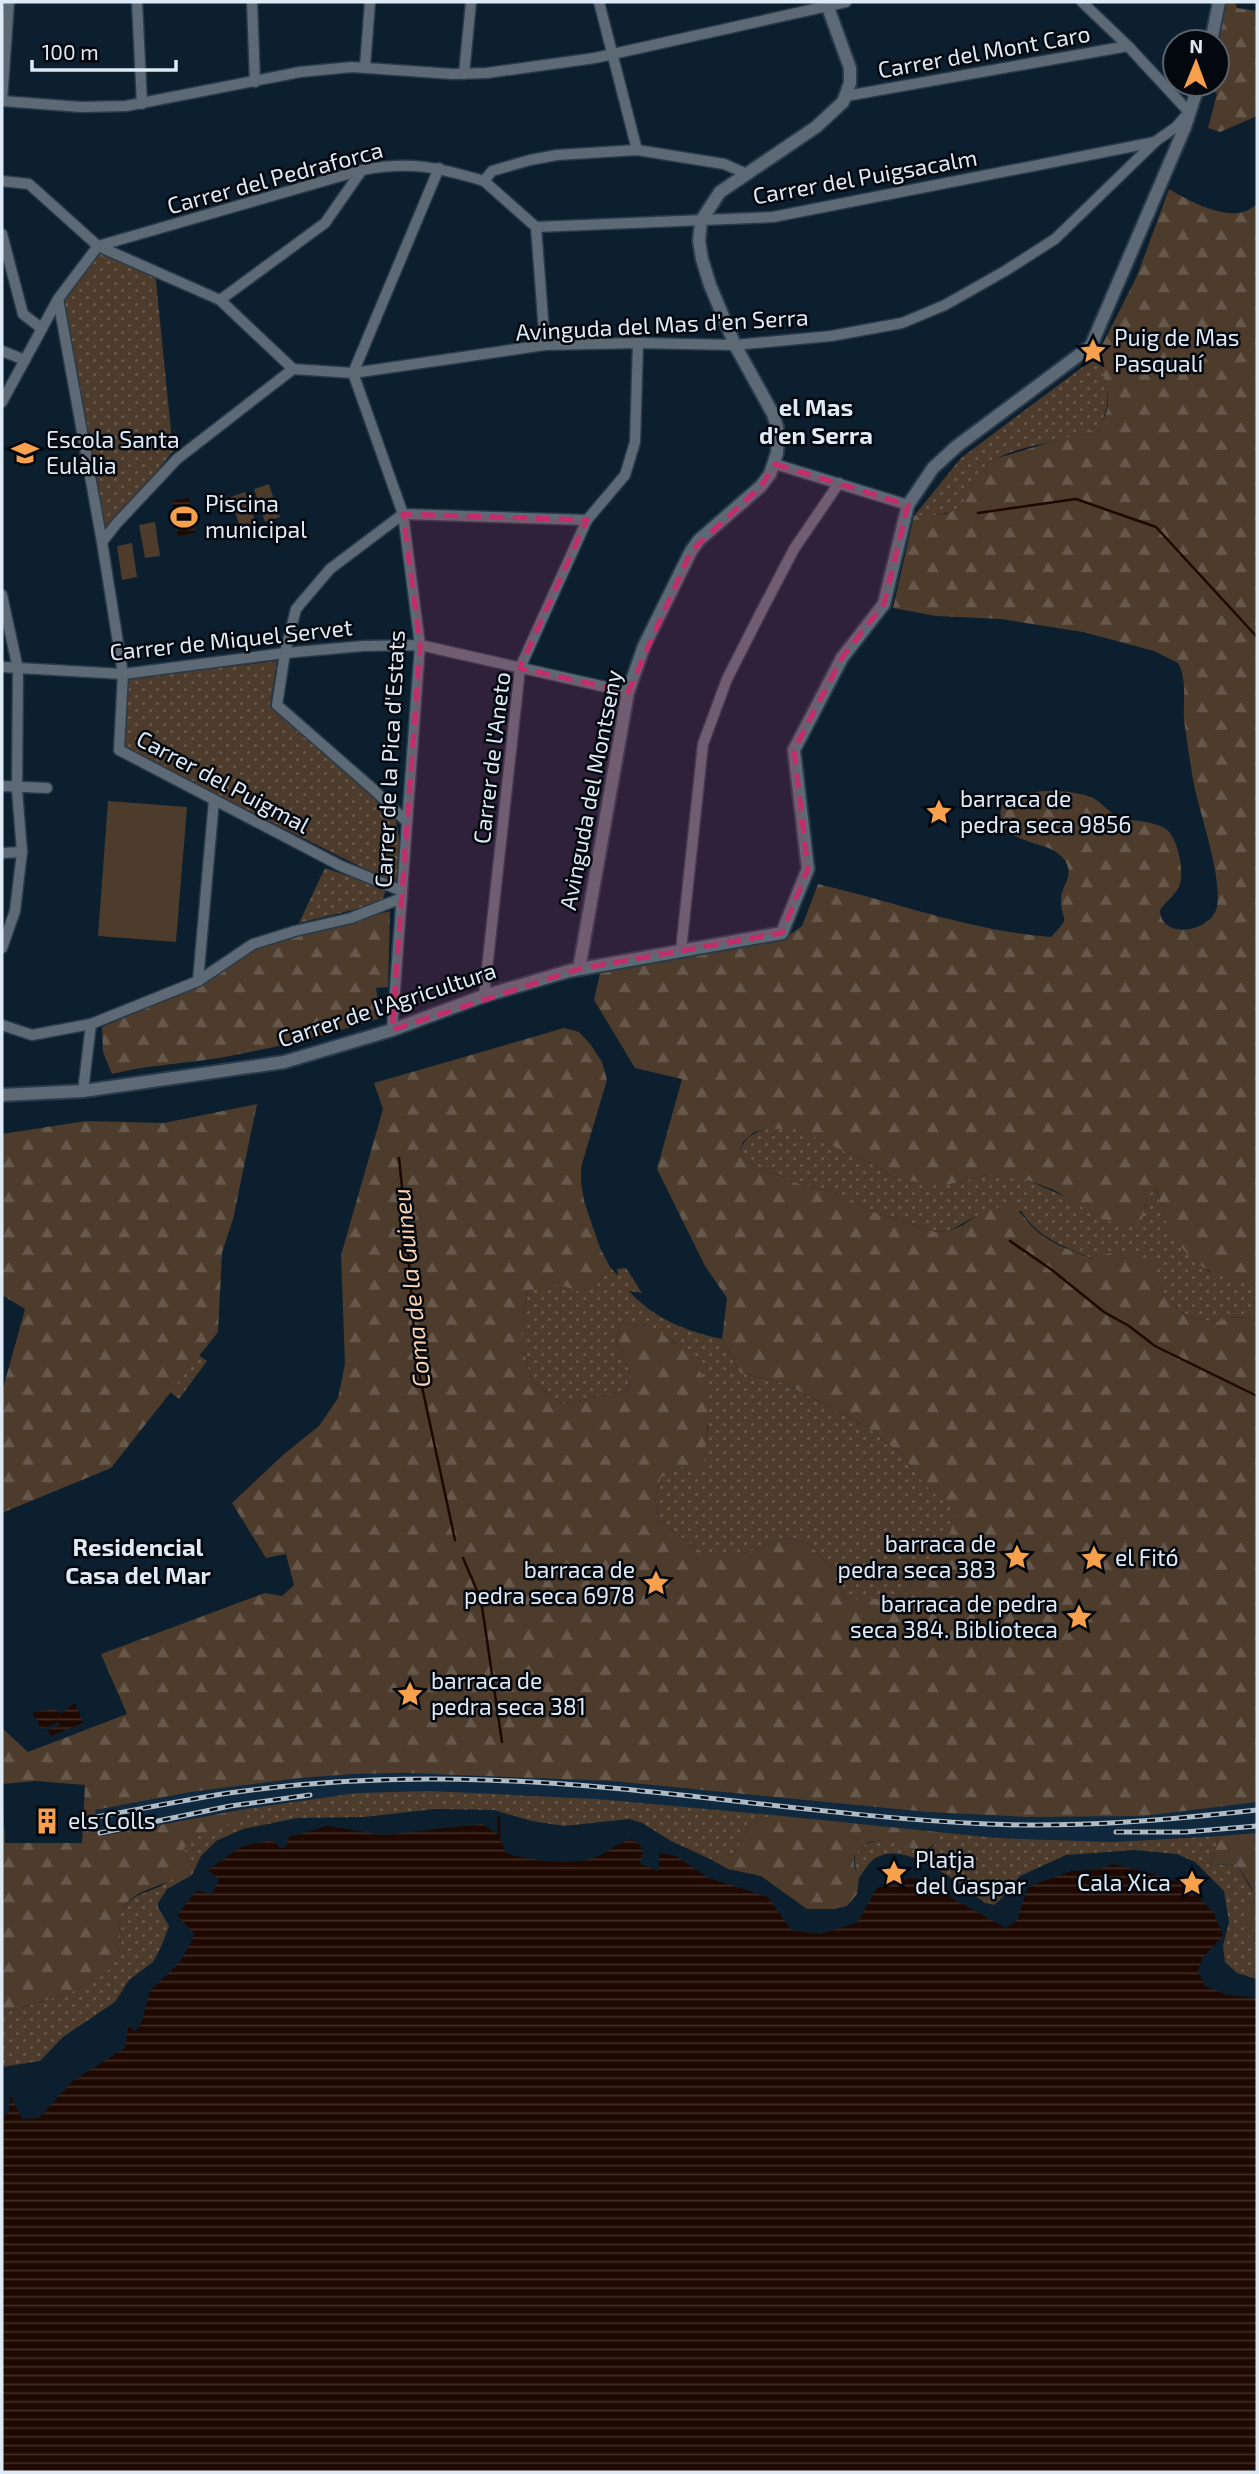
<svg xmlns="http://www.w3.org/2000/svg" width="1259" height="2474" font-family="'Exo 2',sans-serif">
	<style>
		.built { fill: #10293e }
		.green { fill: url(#green-dots) }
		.forest { fill: url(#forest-firs); fill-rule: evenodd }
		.pitch { fill: #4d3b2c }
		.water { fill: url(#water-rules) }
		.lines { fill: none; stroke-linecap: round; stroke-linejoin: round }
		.stream { stroke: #1e0800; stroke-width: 2.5 }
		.minor-casing { stroke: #293b4b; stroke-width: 13 }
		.tertiary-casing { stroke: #293b4b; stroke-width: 16 }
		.minor { stroke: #5d6974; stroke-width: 10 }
		.tertiary { stroke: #5d6974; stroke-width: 12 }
		.rail-casing { stroke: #adbbc7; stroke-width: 5 }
		.rail { stroke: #03080f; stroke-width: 2.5; stroke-dasharray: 8; stroke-linecap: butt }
		.marked { fill: #c52d6a; fill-opacity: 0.2; stroke: #c52d6a; stroke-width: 5; stroke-dasharray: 14 9; stroke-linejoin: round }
		.labels { text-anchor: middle; stroke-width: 5; stroke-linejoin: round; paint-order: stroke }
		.street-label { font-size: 23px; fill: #deeaf5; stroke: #03080f }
		.poi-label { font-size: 23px; fill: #deeaf5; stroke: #03080f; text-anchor: start }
		.neighbourhood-label { font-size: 24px; font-weight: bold; fill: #deeaf5; stroke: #03080f }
		.water-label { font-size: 24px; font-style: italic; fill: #fbd2b0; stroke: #03080f }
	</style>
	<defs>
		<pattern id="green-dots" width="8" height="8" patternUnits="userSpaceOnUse" patternTransform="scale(1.75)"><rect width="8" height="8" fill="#4d3b2c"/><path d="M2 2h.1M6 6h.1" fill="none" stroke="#66584b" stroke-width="1.8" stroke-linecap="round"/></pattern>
		<pattern id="forest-firs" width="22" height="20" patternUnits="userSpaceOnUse" patternTransform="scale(1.75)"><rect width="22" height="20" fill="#4d3b2c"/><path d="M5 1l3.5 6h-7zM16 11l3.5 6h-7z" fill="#66584b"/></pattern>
		<pattern id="water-rules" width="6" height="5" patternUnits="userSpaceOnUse" patternTransform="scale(1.75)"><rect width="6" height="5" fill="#1e0800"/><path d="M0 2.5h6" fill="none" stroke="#3e2c26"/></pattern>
	</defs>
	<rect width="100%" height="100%" fill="#0c1f2f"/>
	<polygon class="built" points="456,1773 611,1781 927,1812 1027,1817 1257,1802 1257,1833 1114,1842 997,1838 597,1799 522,1795 357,1793 245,1809 100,1836 95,1810 191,1792 300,1778 354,1774"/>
	<g class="green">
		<polygon points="98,246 155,271 173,451 102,542 58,299"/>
		<path d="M1096,357C1107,380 1114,402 1099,426C1068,444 1027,442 995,459C968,473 975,502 952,511C940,516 926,515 914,516L961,458Z"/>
		<polygon points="277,661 270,706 395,815 400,843 399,881 395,884 123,748 127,684 130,678"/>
		<polygon points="325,868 386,889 382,903 299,923"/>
		<path d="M767,1129H795L807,1134L870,1163L893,1177L947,1185L986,1175H1000L1027,1180L1066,1197L1145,1209L1147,1196L1156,1188L1164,1216L1208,1271L1257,1284V1317L1227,1318L1215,1322L1189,1317L1179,1310L1162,1290L1155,1265C1136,1252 1113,1249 1093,1259C1065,1247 1038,1238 1021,1211L974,1217L949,1231L935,1232L874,1212L838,1193L799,1184L749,1163L739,1154C744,1139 751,1133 767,1129Z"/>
		<path d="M610,1267L618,1276L617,1269L626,1268L642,1293L629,1291C653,1318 687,1332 722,1339L740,1373L784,1383L867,1427L902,1455L925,1485L956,1512C949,1554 924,1572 895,1599H846L824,1560L809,1544L786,1538L740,1555H706L659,1521L655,1498L661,1478L680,1466L702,1472L708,1426L675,1343L644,1325L620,1324L616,1344L630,1370L628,1390L564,1404L532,1382L522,1345V1322L528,1291L547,1284L595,1287Z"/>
		<polygon points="198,1355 207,1361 179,1399 170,1392"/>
		<path d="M430,1791L597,1799L773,1815L751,1823L734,1854L710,1859L671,1841L642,1823L629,1819L564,1826L532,1821L494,1810L435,1809L364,1817L297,1818L243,1829L216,1841L201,1856L192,1875L167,1889L158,1903V1907L169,1926L161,1947L153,1962L129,1980L115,2002L63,2037L40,2061L2,2067V2014C45,1997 141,1988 117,1919C133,1887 149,1897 171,1879C178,1874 183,1863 188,1856L183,1849C194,1826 233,1832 245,1809L357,1793Z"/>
		<path d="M938,1832L997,1838L1114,1842L1219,1836L1210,1865L1236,1864L1256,1897V1901L1246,1910L1248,1934L1257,1943V1979L1237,1973L1225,1962L1223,1946L1229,1922L1224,1891L1195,1862L1177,1854L1134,1850L1066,1855L1020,1876L1000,1900L994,1905L985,1903C961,1886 904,1836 873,1860C867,1865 863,1872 859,1878C844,1847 871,1836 897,1842C905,1844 915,1851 923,1851C928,1851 933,1846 937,1843Z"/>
	</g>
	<g class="forest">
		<polygon points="1224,2 1235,2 1237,8 1257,11 1257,116 1220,132 1208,128 1217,94 1205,84 1217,84 1217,42"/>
		<path d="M1169,189C1187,200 1221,218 1243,212C1248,211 1253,207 1257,204V1284C1212,1279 1184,1262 1165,1219C1161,1210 1160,1198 1156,1188L1147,1197L1142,1221L1129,1227L1102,1219L1054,1190L1027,1180L986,1175L947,1185H932L893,1177L870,1163L795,1129H767L754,1132L743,1142L739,1154L749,1163L799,1184L838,1193L874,1212L935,1232L949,1231L963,1225L985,1210L1011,1205C1022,1212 1027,1223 1038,1232C1053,1245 1074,1251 1092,1259C1114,1248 1135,1251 1155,1264L1162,1290L1179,1310L1189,1317L1215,1322L1227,1318L1257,1317V1802L1144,1816L1027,1817L927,1812L611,1781L407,1773L354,1774L300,1778L191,1792L95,1810L101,1836L245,1809C233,1833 193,1826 184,1849L189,1859C184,1883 152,1884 134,1897C126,1902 121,1911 117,1920C141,1988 45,1997 2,2014V1728L28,1752L127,1714L101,1654L265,1593L282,1596L294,1585L286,1554L266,1558L232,1503L283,1455L319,1426L338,1398L345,1364L341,1255L383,1109L374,1083L564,1028L579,1032L591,1045L602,1062L607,1080L581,1167V1182L584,1201L600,1248L610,1267L595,1287L582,1293C560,1283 552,1283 528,1291L522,1322V1345L532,1382L564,1404L628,1390L630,1370L616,1344L620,1324C627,1324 635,1324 642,1325C658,1328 688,1352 697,1366C713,1390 707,1446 702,1473L680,1466L661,1478L655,1498L659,1521L706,1555H740L786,1538L809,1544L824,1560L846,1599H895C924,1572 949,1554 955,1512L925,1485L902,1455L867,1427L784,1383L740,1373L722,1339L727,1298L705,1266L657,1169L682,1079L635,1068L594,1000L600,973L785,938L802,926L818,884C896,902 970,931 1051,937C1073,914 1061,923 1061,899C1061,888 1071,879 1068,867C1058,834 994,852 1001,806C1018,787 1071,788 1093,798C1103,803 1109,813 1119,817C1134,822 1152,820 1166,829C1178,838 1184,870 1180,884C1177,894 1166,901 1160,910C1161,941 1213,932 1217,906C1222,879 1202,819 1195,790C1191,770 1188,748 1185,727C1181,706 1189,683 1178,663L1154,651L1083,632L1001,619L936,616L893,608L914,516L945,514L958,508L967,497L978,472L994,459L1092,430C1119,414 1106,379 1096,357L1137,276ZM36,1781L85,1785L82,1843H5L2,1784Z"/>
		<path d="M390,911L388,987L376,988L381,1018C328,1035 274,1048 219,1058C183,1064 147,1065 112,1074L103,1052L102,1027L200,985L256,947Z"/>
		<polygon points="257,1104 233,1219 222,1253 218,1332 111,1468 2,1513 2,1392 25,1309 2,1295 2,1134 86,1121 164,1123"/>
		<path d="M773,1815L938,1832L937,1843L923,1851C900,1847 869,1826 854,1858V1866L859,1878L857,1894L847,1906L835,1909H807L761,1876L728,1869L710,1859L734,1854L751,1823Z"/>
		<path d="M1257,1833V1943L1248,1934L1242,1919L1246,1910L1256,1901C1254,1888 1243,1875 1236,1864L1210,1865L1219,1836Z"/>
	</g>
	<g class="pitch">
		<polygon points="269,484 280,517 265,522 254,489"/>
		<polygon points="245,492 256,524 241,530 230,497"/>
		<polygon points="155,522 160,556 145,558 139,525"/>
		<polygon points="132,543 137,577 122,580 117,546"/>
		<polygon points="108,801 187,807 176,942 98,936"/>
	</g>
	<g class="water">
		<polygon points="189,498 195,533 178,536 172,501"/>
		<polygon points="75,1703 83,1723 50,1736 48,1730 60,1725 59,1722 41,1729 33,1714 33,1712 55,1709 61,1714"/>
		<path d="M482,1824L499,1835L506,1853C533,1861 575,1868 603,1854C615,1847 616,1844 632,1839L639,1844L643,1851L640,1864L658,1871L660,1853L676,1856L709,1878L768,1897L791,1930L819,1934L857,1923L877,1888L914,1877L1006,1928L1017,1921L1028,1887L1071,1871L1097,1870L1113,1864L1160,1876L1187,1885L1214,1913L1223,1936L1203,1957L1198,1971L1205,1986L1227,1995L1257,1998V2472H2V2118L9,2112L10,2095L22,2119L39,2118L73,2081L125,2048L128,2026L136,2032L142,2021L150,1991L180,1962L195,1935L177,1915L197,1890L212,1895L219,1880L208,1870L241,1847L272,1840L280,1848L286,1847L289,1837L327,1826L384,1835Z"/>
	</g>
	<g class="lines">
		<g class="stream">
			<polyline points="978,513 1076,499 1156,527 1257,637"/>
			<polyline points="399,1158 407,1236 416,1359 455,1540"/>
			<polyline points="1010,1241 1052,1270 1104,1312 1129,1326 1155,1346 1257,1396"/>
			<polyline points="463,1558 481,1600 502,1742"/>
			<polyline points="499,1835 499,1817"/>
		</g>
		<g class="minor-casing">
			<g id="minor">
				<polyline points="137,2 142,104"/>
				<polyline points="252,2 255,82"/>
				<polyline points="599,2 637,150"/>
				<polyline points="365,67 370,2"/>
				<polyline points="464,74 471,2"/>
				<polyline points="846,96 1128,46"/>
				<polyline points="2,101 81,107 126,106 300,72 352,67 453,74 487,73 595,58 846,2"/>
				<polyline points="2,101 9,2"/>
				<polyline points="2,181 29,184 98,246 220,300 293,369 353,373 545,345 638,343 735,345 831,336 902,323 945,305 1005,271 1055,239 1156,141 1176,127 1189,112 1128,46 1082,2"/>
				<polyline points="484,181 536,227 545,345"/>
				<polyline points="536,227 773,217 1155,142"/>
				<polyline points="2,234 23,314 41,328"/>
				<polyline points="58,299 102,542 123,674 119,750 341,866 402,891"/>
				<polyline points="220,300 325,223 362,170"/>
				<polyline points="2,351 25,360"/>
				<path d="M2,402L58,299L98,246L362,170C411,161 437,167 484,181L492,171L530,160L557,155L637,150L724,164L747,174"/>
				<polyline points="775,464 908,505"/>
				<polyline points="102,542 117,523 177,459 293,369"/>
				<polyline points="2,595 18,669 17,790 22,852 15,911 2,948"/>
				<polyline points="2,667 123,674 285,653 363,646 420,645 628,692"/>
				<polyline points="2,786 47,788"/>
				<polyline points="407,822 373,789 277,705 285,653 296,609 330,569 403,514 587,520"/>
				<polyline points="2,853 22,852"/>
				<polyline points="681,950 703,744 727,679 760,614 794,549 839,483"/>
				<polyline points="198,981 214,800"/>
				<polyline points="484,996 520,668 587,520 625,475 635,442 638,343"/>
				<polyline points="2,1025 32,1035 91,1024 198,981 253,944 295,931 351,918 402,898"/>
				<polyline points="392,1030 420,645 403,514 353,373 439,168"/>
				<polyline points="83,1091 91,1024"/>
			</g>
		</g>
		<g class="tertiary-casing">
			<g id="tertiary">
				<polyline points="1211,42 1219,2"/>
				<polyline points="579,969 628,692 644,646 691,551 699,540 761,486 770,474 777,453 778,439 777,427 773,414 735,345 710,285 702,259 699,241 701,221 720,192 816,127 843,102 850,83 850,68 826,2"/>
				<polyline points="2,1095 83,1091 284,1062 392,1030 484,996 569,971 782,933 808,869 794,750 842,658 884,604 908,505 933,468 957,446 1091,346 1185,127 1199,84"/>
			</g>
		</g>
		<use href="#minor" class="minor"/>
		<use href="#tertiary" class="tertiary"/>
		<g class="rail-casing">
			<g id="rail">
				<path d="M96,1817C140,1809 185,1800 229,1793C313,1781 401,1777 486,1780C654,1785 821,1817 988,1824C1078,1828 1168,1820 1257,1810"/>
				<polyline points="1116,1832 1185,1832 1257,1826"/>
				<polyline points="100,1833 230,1806 310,1795"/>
			</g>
		</g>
		<use href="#rail" class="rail"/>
	</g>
	<path class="marked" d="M775,464L908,505L884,604L842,658L794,750L808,869L782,933L579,969L392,1030L420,645L403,514L587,520L520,668L628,692L691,551L761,486Z"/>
	<defs>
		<g id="sight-bare" transform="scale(2.1)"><path d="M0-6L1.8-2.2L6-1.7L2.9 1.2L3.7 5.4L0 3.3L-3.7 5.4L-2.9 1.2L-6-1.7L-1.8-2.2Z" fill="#f9a04d" stroke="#03080f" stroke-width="2.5" paint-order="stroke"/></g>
		<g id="school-bare" transform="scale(2.1)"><path d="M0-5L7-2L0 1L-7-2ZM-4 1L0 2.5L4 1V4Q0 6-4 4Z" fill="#f9a04d" stroke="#03080f" stroke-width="2.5" paint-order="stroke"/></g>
		<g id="stadium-bare" transform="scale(2.1)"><path d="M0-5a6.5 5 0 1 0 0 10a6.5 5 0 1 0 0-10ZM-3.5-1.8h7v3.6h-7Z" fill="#f9a04d" stroke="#03080f" stroke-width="2.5" paint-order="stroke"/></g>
		<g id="building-bare" transform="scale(2.1)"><path d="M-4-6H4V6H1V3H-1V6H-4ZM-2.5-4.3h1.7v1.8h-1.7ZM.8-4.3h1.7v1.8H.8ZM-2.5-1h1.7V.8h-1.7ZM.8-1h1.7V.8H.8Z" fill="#f9a04d" stroke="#03080f" stroke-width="2.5" paint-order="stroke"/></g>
	</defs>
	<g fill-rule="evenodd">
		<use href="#sight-bare" x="1093" y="351"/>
		<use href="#school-bare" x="25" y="453"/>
		<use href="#stadium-bare" x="184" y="517"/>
		<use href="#sight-bare" x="939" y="812"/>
		<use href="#sight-bare" x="1017" y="1557"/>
		<use href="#sight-bare" x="1094" y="1558"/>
		<use href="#sight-bare" x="656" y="1583"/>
		<use href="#sight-bare" x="1079" y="1617"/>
		<use href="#sight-bare" x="410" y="1694"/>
		<use href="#building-bare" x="47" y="1821"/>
		<use href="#sight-bare" x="894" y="1873"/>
		<use href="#sight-bare" x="1192" y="1883"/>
	</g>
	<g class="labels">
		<g class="street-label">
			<text transform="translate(984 52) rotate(-10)" y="8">Carrer del Mont Caro</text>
			<text transform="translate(865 177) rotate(-10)" y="8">Carrer del Puigsacalm</text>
			<text transform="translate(275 178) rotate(-15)" y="8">Carrer del Pedraforca</text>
			<text transform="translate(662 325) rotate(-3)" y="8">Avinguda del Mas d'en Serra</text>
			<text transform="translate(231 640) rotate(-6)" y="8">Carrer de Miquel Servet</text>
			<text transform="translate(492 758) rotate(-83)" y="8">Carrer de l'Aneto</text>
			<text transform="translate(390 759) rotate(-87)" y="8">Carrer de la Pica d'Estats</text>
			<text transform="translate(223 782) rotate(28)" y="8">Carrer del Puigmal</text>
			<text transform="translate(591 790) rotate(-79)" y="8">Avinguda del Montseny</text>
			<text transform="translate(387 1005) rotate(-18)" y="8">Carrer de l'Agricultura</text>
		</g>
		<g class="poi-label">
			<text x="1114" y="346">Puig de Mas<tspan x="1114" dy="26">Pasqualí</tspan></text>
			<text x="46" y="448">Escola Santa<tspan x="46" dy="26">Eulàlia</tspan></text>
			<text x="205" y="512">Piscina<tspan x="205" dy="26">municipal</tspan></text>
			<text x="960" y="807">barraca de<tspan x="960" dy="26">pedra seca 9856</tspan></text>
			<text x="996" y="1552" text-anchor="end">barraca de<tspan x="996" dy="26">pedra seca 383</tspan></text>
			<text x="1115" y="1566">el Fitó</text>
			<text x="635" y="1578" text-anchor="end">barraca de<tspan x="635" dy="26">pedra seca 6978</tspan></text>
			<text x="1058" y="1612" text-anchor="end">barraca de pedra<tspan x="1058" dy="26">seca 384. Biblioteca</tspan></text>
			<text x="431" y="1689">barraca de<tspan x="431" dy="26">pedra seca 381</tspan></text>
			<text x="68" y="1829">els Colls</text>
			<text x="915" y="1868">Platja<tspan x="915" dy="26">del Gaspar</tspan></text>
			<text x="1171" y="1891" text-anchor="end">Cala Xica</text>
		</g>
		<g class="neighbourhood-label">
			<text x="816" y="416">el Mas<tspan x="816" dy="28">d'en Serra</tspan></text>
			<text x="138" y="1556">Residencial<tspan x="138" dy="28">Casa del Mar</tspan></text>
		</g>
		<g class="water-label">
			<text transform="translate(412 1288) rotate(-96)" y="8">Coma de la Guineu</text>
		</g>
	</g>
	<rect width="1259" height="2474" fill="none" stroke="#deeaf5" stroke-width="7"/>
	<g transform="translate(1196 63) rotate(1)"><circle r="33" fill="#03080f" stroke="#5b626b" stroke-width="2"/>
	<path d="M0-5L12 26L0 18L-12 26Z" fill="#f9a04d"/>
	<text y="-10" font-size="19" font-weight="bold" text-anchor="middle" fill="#deeaf5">N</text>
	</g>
	<path d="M32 60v10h144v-10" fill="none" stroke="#deeaf5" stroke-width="3.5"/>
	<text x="42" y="60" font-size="21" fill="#deeaf5" stroke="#03080f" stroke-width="5" paint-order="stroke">100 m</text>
</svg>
